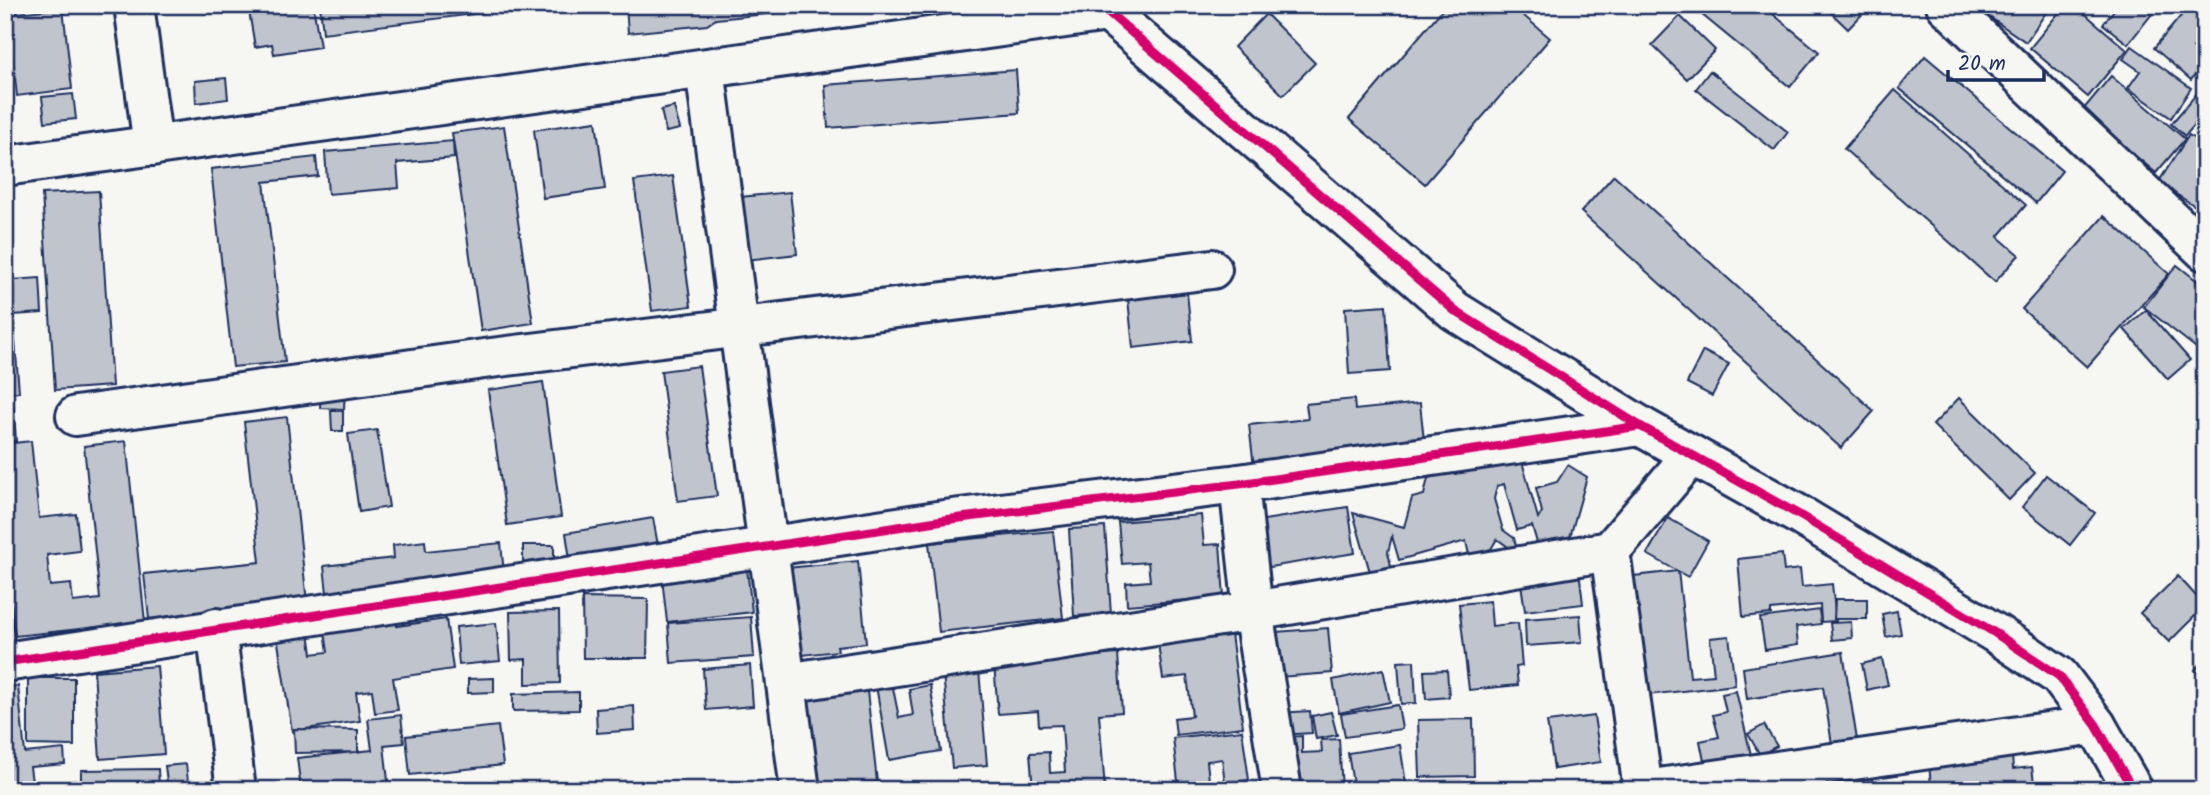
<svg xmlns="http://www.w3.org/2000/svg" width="2210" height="795" font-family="Kalam,sans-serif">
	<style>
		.building { fill: #c0c4cd; stroke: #1b2f5e; stroke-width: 2 }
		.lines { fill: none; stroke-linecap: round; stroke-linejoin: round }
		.minor-casing { stroke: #1b2f5e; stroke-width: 44 }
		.minor { stroke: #f6f6f2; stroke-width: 38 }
		.cycleway-casing { stroke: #f6f6f2; stroke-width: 13 }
		.cycleway { stroke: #d6006c; stroke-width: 9 }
	</style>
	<rect width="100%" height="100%" fill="#f6f6f2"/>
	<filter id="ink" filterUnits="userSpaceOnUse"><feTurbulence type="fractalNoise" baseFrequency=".0143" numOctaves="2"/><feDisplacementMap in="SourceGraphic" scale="14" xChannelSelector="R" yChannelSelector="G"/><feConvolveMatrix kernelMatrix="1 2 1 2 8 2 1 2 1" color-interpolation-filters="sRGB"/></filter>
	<g filter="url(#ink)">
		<g class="building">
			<polygon points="248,5 313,5 320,47 274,54 272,44 255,47"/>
			<polygon points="320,5 537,5 537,6 323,33"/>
			<polygon points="626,5 857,5 716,19 707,25 628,33"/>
			<polygon points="1446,5 1511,5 1550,38 1425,184 1349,119"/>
			<polygon points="1690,5 1762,5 1819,52 1790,87"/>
			<polygon points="1823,5 1871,5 1848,29"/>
			<polygon points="1977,5 2051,5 2026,42 1975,7"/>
			<polygon points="2065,5 2075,5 2127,50 2088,97 2030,48"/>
			<polygon points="2118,5 2159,5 2128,44 2103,24"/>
			<polygon points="2190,5 2205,5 2205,34 2193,48 2205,58 2205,63 2191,80 2154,48"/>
			<polygon points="63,8 72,89 17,96 8,14"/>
			<polygon points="1266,14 1315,63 1283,95 1234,47"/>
			<polygon points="1680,16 1715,50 1687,79 1652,45"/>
			<polygon points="2132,46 2191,88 2171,118 2128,88 2140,71 2123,59"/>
			<polygon points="1925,56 2062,171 2036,203 1899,88"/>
			<polygon points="1016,70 1019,113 828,128 825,85"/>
			<polygon points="1710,71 1788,132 1774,150 1696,89"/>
			<polygon points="2111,76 2185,139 2156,173 2082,111"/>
			<polygon points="226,78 228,99 196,103 195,81"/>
			<polygon points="2204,85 2205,113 2185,136 2171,124"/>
			<polygon points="1895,90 2026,205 1998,237 2019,255 1995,282 1844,149"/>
			<polygon points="73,94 76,119 45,122 42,97"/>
			<polygon points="674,107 680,129 666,132 661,110"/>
			<polygon points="596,121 605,189 543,198 534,130"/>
			<polygon points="504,126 533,323 481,331 452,133"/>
			<polygon points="2189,135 2205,146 2205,201 2200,209 2158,183"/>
			<polygon points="453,141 454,158 397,163 399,188 328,194 325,152"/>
			<polygon points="316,157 318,176 264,182 285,362 233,367 211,169"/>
			<polygon points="1614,175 1874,411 1841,448 1581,212"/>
			<polygon points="673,176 691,306 652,311 634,181"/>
			<polygon points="99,191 112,386 55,390 42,194"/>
			<polygon points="790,192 797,254 737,261 731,198"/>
			<polygon points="6,200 12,280 40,278 42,313 13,315 19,392 5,393"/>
			<polygon points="2104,216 2169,274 2087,367 2022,309"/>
			<polygon points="2177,265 2205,287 2205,346 2200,351 2144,307"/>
			<polygon points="1187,293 1192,341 1133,348 1128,299"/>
			<polygon points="1386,305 1390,371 1349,374 1345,308"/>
			<polygon points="2146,310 2190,360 2168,379 2124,329"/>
			<polygon points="1703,351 1729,364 1712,396 1687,383"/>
			<polygon points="699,366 717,496 678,501 661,371"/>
			<polygon points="543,382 561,517 507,525 488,390"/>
			<polygon points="321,387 345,388 344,409 320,408"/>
			<polygon points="5,398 13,398 16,441 5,442"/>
			<polygon points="1959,398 2035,473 2009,500 1933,425"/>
			<polygon points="1354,399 1355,410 1420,403 1425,450 1254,467 1249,425 1308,419 1306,404"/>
			<polygon points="331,411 343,411 343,431 332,431"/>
			<polygon points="287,417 307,602 149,619 144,574 260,562 244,422"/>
			<polygon points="377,430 389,507 359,512 348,434"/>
			<polygon points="31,441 39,518 76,514 80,551 47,555 50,586 71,584 73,602 100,599 84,446 126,441 145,622 15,636 5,545 5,444"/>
			<polygon points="1519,451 1538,518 1542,512 1536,488 1557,482 1568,465 1587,477 1570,537 1538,546 1532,526 1517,530 1504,484 1497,486 1494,499 1503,530 1514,538 1518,554 1497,539 1491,549 1469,555 1466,541 1399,560 1392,536 1388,552 1391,566 1370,572 1353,513 1404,527 1412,498 1424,495 1428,478"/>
			<polygon points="2046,475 2095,513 2070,545 2022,507"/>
			<polygon points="1348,507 1355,553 1252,570 1245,523"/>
			<polygon points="1201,515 1204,545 1220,544 1224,597 1127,605 1126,583 1150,581 1148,562 1122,564 1118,522"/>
			<polygon points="653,518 659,551 571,566 566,533"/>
			<polygon points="1668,518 1708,541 1688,577 1647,554"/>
			<polygon points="1105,527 1111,614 1074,616 1069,529"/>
			<polygon points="1053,531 1063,618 939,632 929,543"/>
			<polygon points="425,541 426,551 501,543 504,574 327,593 324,566 394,558 393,545"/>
			<rect x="523" y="545" width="31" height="22"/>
			<polygon points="1782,554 1784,571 1800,569 1802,587 1832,584 1836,621 1821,622 1820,605 1771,610 1771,614 1743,617 1738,559"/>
			<polygon points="858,561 866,643 837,646 838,651 785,657 777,569"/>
			<polygon points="747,569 752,612 667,622 662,578"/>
			<polygon points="1579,570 1583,604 1525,611 1520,577"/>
			<polygon points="1678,571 1690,677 1714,675 1710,638 1729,636 1735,685 1648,695 1634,576"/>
			<polygon points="2178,576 2205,606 2169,642 2140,613"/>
			<polygon points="582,598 648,599 647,658 583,658"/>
			<polygon points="1835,599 1867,599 1867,619 1834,619"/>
			<polygon points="1490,601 1492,626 1518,623 1522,666 1516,667 1518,685 1469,690 1459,604"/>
			<polygon points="5,608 11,608 14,639 5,640"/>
			<polygon points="1819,610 1821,624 1796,627 1798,645 1765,650 1760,618"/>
			<polygon points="559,611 560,683 526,684 526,659 511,660 510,612"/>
			<polygon points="1897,611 1901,634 1886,637 1882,614"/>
			<polygon points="396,614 397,626 446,619 453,669 393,678 398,710 375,713 372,690 356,692 360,721 292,731 276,630 308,625 312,654 328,652 324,625"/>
			<polygon points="1580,615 1582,642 1526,646 1525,619"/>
			<polygon points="751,617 754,657 671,663 668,623"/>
			<polygon points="1851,622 1852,638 1832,640 1830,623"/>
			<polygon points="496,623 500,661 459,665 456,627"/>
			<polygon points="1230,626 1243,727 1176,735 1174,718 1192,716 1187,676 1163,679 1157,636"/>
			<polygon points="1328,628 1332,673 1265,678 1261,633"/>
			<polygon points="1843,652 1857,740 1832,744 1823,687 1747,699 1743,668"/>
			<polygon points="1118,654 1122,712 1099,714 1105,790 1033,790 1030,753 1049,752 1050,773 1065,772 1062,725 1039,726 1038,711 998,714 994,663"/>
			<polygon points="1882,659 1888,685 1867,690 1862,664"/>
			<polygon points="2205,659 2205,678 2195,670"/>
			<polygon points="1414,661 1416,703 1401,704 1398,662"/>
			<polygon points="750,665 753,706 706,710 703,669"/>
			<polygon points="157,666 164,754 100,759 94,671"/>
			<polygon points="1383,669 1390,702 1339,713 1333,680"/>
			<polygon points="979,670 987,765 952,768 943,673"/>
			<polygon points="1447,670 1449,697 1426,699 1424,671"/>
			<polygon points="28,678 74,678 74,746 28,745"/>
			<polygon points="494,678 494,692 468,693 468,679"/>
			<polygon points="866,682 877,782 809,790 797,690"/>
			<polygon points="892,683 899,718 913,715 909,689 930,685 941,751 889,760 876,686"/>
			<polygon points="18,686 25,753 64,749 65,764 30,767 32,782 5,785 5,687"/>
			<polygon points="1736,691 1751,755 1705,766 1700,741 1719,737 1713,715 1726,712 1722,694"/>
			<polygon points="579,692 579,710 513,711 513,694"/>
			<polygon points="1398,705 1402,729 1345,737 1341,714"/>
			<polygon points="634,706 635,730 597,733 596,709"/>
			<polygon points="1310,711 1312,733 1279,735 1278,713"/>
			<polygon points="1331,712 1337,735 1316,739 1312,716"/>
			<polygon points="401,715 404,743 384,745 389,790 301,790 297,758 372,750 368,719"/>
			<polygon points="1594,716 1601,762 1554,769 1547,722"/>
			<polygon points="1473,719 1474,776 1420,777 1418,720"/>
			<polygon points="1764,725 1777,746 1760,755 1748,734"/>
			<polygon points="498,726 503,765 410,775 406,736"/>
			<polygon points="294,729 358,730 358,752 295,753"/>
			<polygon points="1242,730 1249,780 1225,783 1222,759 1207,761 1210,790 1179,790 1173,738"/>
			<polygon points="1302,736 1302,753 1322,752 1321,740 1339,739 1342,790 1280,790 1277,738"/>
			<polygon points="1400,745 1407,790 1354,790 1348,753"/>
			<polygon points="2012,755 2013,769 2032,767 2035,790 1984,790 1983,781 1931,786 1929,763"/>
			<polygon points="186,764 189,790 168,790 165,766"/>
			<polygon points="158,769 159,787 81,788 81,770"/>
			<polygon points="1871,771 1873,789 1883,787 1884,790 1766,790"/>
			<polygon points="947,782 948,790 925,790 924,785"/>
		</g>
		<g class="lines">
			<g class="minor-casing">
				<g id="minor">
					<polyline points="134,5 153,146"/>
					<polyline points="1946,5 2205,251"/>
					<polyline points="1108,12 1455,311 1640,426 1801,516 1995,633 2059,676 2096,725 2133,790"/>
					<polyline points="705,69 800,790"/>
					<polyline points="5,166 1108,12 1122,5"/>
					<polyline points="76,416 491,358 1212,269"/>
					<polyline points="1239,484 1253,611 1282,790"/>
					<polyline points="1610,551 1643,790"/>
					<polyline points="216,628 236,790"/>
					<polyline points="5,662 944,520 1239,484 1640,426"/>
					<polyline points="786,683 1253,611 1610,551 1692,455"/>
					<polyline points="1645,790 2096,725"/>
				</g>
			</g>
			<use href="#minor" class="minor"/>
			<g class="cycleway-casing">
				<g id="cycleway">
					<polyline points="1108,12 1455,311 1640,426 1801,516 1995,633 2059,676 2096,725 2133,790"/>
					<polyline points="5,662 944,520 1239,484 1640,426"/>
				</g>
			</g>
			<use href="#cycleway" class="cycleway"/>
		</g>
	</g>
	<rect width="2210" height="795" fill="none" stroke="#f6f6f2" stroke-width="28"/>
	<rect x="14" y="14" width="2182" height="767" fill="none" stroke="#1b2f5e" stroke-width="2.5" filter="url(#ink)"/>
	<path d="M1948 70v10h96v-10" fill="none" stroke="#1b2f5e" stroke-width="3.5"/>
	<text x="1958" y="70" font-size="21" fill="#1b2f5e" stroke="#f6f6f2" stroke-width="5" paint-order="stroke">20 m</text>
</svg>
